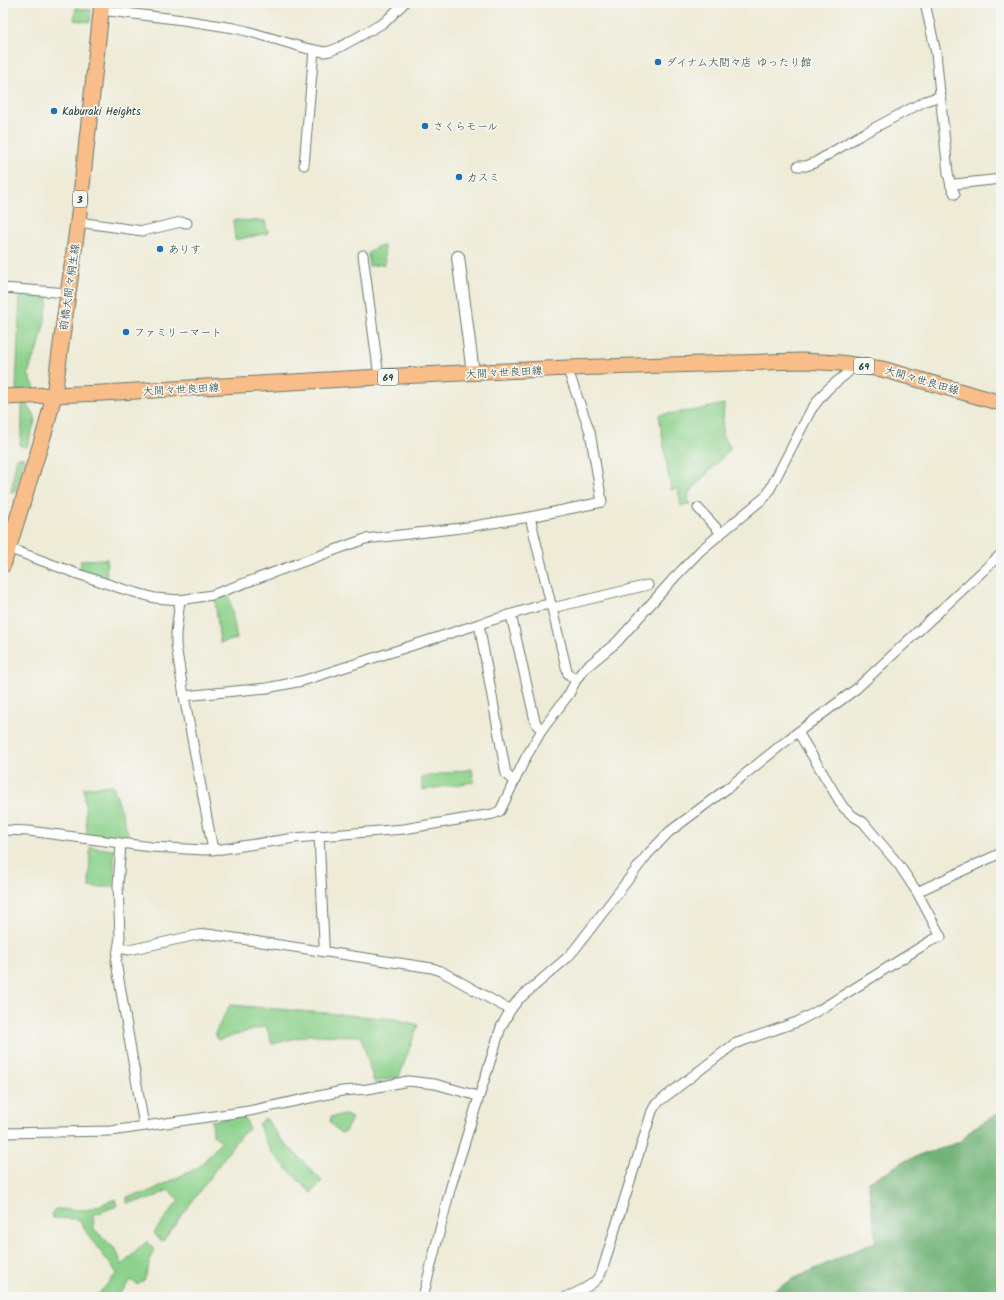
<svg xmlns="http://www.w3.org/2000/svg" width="1004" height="1300" font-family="Kalam,'Klee One',sans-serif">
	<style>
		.green { fill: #8dd28c; stroke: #568860 }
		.forest { fill: #72b478; stroke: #487856 }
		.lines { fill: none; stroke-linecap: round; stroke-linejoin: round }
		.minor-casing { stroke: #677a6d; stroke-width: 11 }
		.tertiary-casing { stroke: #677a6d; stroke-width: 14 }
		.primary-casing { stroke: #677a6d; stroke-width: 17 }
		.minor { stroke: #fff; stroke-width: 9 }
		.tertiary { stroke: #fff; stroke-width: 12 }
		.primary { stroke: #f8bd89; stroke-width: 15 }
		.poi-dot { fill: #1f6fb2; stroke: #f6f6f2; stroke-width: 1.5 }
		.labels { text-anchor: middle; stroke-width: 3.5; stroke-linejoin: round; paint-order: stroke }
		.shield { fill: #f6f6f2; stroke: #60746d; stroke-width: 1 }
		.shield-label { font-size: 10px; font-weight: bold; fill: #1f3d34 }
		.poi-label { font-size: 11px; fill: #1f3d34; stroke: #f6f6f2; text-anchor: start }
		.street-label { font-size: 11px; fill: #1f3d34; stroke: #f6f6f2 }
	</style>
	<rect width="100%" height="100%" fill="#f6f6f2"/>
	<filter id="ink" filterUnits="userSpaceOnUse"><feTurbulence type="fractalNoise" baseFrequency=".025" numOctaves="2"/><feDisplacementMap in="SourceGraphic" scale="8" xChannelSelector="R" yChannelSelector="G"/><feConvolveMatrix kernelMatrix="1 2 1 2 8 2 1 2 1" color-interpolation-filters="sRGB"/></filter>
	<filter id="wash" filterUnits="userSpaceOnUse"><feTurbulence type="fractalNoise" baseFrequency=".012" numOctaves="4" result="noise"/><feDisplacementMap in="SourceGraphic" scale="16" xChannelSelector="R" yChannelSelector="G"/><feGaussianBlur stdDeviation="0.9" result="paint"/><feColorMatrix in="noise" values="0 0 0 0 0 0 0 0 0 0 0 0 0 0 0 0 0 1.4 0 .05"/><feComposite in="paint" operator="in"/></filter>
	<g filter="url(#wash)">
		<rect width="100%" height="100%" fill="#eeebd7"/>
		<g class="green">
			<polygon points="76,8 91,10 90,22 74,20"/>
			<polygon points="233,220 265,221 268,233 235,240"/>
			<polygon points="379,246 384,246 385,264 369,266 368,253 371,250"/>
			<polygon points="20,294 49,296 44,325 38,349 33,358 28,374 34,386 34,390 16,391"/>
			<polygon points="22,402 26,403 36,418 27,447 20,446 22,424"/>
			<polygon points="724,404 722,436 731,448 689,493 688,499 690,504 681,506 678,489 671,490 659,415 697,410"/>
			<polygon points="17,457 24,458 15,492 11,492"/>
			<polygon points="107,559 106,580 80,571 81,560"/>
			<polygon points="229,595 237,639 220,643 215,599"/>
			<polygon points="472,769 474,782 423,790 421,777"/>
			<polygon points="113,785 130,840 87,835 84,788"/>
			<polygon points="90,847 114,850 114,887 89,887"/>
			<polygon points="230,1005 395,1019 418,1025 399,1077 374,1082 361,1036 309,1035 272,1044 266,1026 218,1040 215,1033"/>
			<polygon points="346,1115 352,1118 345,1132 340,1133 330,1122 331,1117 336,1116"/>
			<polygon points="241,1116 246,1120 249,1129 240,1136 163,1241 158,1238 154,1233 179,1200 168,1190 150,1199 127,1203 127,1197 146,1193 199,1167 222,1141 213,1135 213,1128 211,1121"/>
			<polygon points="266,1118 280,1138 322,1181 311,1193 271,1152 258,1124"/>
			<polygon points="115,1199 117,1206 93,1215 94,1229 116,1250 122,1265 147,1241 155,1250 152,1253 145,1279 138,1285 131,1280 117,1297 96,1297 117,1273 89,1237 79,1219 52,1218 51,1214 56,1209 88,1210"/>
		</g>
		<polygon class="forest" points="1001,1112 1001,1297 762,1297 795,1278 876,1241 868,1181 881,1175 904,1161 959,1142 973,1128"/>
	</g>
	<g filter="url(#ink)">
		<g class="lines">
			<g class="minor-casing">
				<g id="minor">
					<polyline points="925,3 936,53 948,173 951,186 955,194"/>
					<polyline points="101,10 183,20 234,28 247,31 305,48 324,52 330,51 340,47 385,22 404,3"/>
					<polyline points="304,165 314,50"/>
					<polyline points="798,166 806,166 814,163 859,136 925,101 941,96"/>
					<polyline points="951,186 955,184 1001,179"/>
					<polyline points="78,222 143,231 181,222 187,223"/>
					<polyline points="363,255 379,377"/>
					<polyline points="3,288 68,293"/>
					<polyline points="698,508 721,533"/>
					<polyline points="530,517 566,667 568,674 576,680"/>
					<polyline points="3,525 15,528"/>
					<polyline points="8,548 75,573 123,589 155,598 180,600 212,595 365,539 461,528 530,517 602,502 590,432 570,376 568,368"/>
					<polyline points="180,600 176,633 176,645 184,696 213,850"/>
					<polyline points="552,608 648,585"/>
					<polyline points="511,615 535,721 537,725 542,730"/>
					<polyline points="479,624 506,774 514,782"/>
					<polyline points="184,696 267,688 302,681 479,624 539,606 551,604"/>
					<path d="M3,830L29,831L151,847L204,850L222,849L295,838L404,829L493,814L500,811L526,757L542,730L569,694L576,680L583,670L617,642L674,578L701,550L765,497L769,491L811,410C816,403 821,396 827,390C836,381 848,375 855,364"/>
					<polyline points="319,835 324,943 324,952"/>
					<polyline points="121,844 118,885 120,937 116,962 144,1126"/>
					<polyline points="917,892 1001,853"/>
					<polyline points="119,948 129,950 197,935 208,934 432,968 441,971 501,1005 511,1009"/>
					<polyline points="3,1133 111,1131 249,1111 342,1091 368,1089 408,1081 435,1084 478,1096"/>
					<polyline points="423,1297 451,1186 501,1027 511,1009 519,999 568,957 575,949 647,855 669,832 729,787 790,738 856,689 1001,554"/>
					<path d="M566,1297C576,1293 590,1287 597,1279C602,1274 604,1265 606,1258L652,1111L656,1104L734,1044L797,1022L821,1009L932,940L941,937L917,892L899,865L863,822L853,816L843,807L798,732"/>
				</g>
			</g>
			<g class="tertiary-casing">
				<polyline id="tertiary" points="458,257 473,373"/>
			</g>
			<g class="primary-casing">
				<g id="primary">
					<polyline points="3,397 102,393 379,377 568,368 802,361 840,363 882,369 1001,403"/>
					<polyline points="3,565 46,427 54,395 78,222 102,3"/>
				</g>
			</g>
			<use href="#minor" class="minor"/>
			<use href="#tertiary" class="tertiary"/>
			<use href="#primary" class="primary"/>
		</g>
	</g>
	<g class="poi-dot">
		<circle cx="658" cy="62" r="4"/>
		<circle cx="54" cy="111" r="4"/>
		<circle cx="425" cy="126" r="4"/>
		<circle cx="459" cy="177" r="4"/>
		<circle cx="160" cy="249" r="4"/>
		<circle cx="126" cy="332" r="4"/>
	</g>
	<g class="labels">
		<g class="shield">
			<rect x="73" y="191" width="14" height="16" rx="3"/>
			<rect x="854" y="358" width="20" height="16" rx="3"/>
			<rect x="378" y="369" width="20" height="16" rx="3"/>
		</g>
		<g class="shield-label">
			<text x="80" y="203">3</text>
			<text x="864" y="370">69</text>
			<text x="388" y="381">69</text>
		</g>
		<g class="poi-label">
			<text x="666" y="66">ダイナム大間々店 ゆったり館</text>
			<text x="62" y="115">Kaburaki Heights</text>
			<text x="433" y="130">さくらモール</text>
			<text x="467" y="181">カスミ</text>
			<text x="168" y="253">ありす</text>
			<text x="134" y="336">ファミリーマート</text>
		</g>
		<g class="street-label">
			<text transform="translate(69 287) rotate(-82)" y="4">前橋大間々桐生線</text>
			<text transform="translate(504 372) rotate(-3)" y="4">大間々世良田線</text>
			<text transform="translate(922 380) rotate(16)" y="4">大間々世良田線</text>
			<text transform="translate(181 389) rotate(-3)" y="4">大間々世良田線</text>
		</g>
	</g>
	<rect width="1004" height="1300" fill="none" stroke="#f6f6f2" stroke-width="16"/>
</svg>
